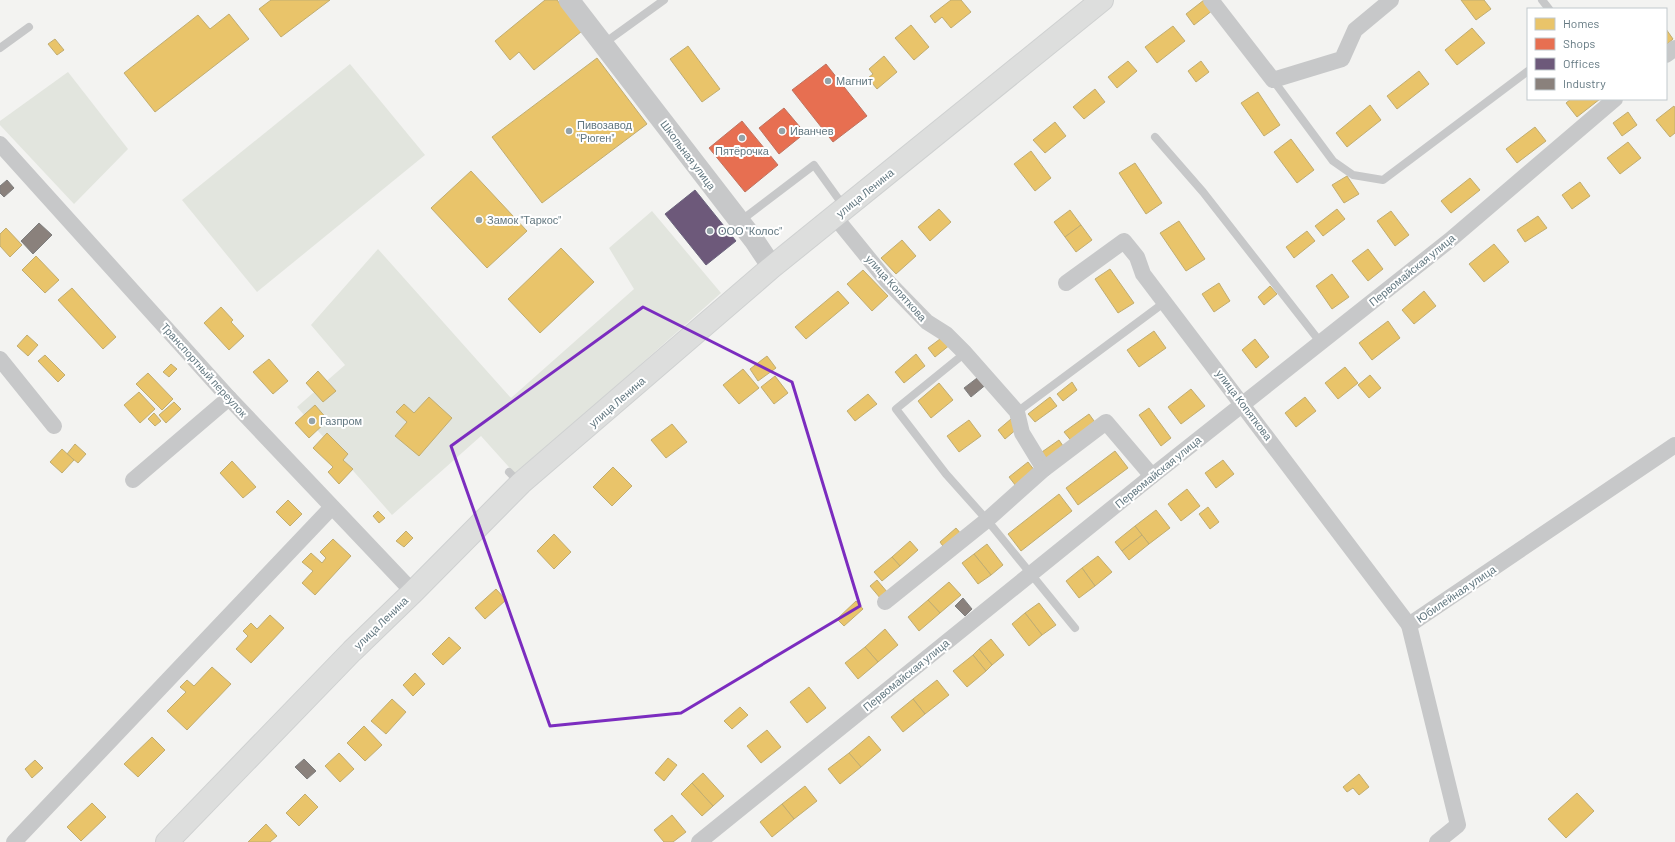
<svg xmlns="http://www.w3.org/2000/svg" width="1675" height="842" font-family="Barlow,sans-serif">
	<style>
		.green { fill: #e2e5de }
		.homes { fill: #e9c46a; stroke: #c1ad71 }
		.shops { fill: #e76f51; stroke: #bf725f }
		.offices { fill: #6d597a; stroke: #6a627c }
		.industry { fill: #8a817c; stroke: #7e7e7e }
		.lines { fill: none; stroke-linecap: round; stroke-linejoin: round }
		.secondary-casing { stroke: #cfd1d1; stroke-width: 24 }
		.service { stroke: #c7c8c9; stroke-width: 8 }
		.minor { stroke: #c7c8c9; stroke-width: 16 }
		.tertiary { stroke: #c7c8c9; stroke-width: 21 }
		.secondary { stroke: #dddedd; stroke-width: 22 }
		.marked { fill: none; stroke: #7b2cbf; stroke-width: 3; stroke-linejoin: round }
		.poi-dot { fill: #95a3a8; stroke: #fff; stroke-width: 1.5 }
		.labels { text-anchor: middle; stroke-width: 4; stroke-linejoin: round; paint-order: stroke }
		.poi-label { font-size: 11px; fill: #637881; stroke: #fff; text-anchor: start }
		.street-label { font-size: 11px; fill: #637881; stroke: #fff }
	</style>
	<rect width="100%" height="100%" fill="#f3f3f1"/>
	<g class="green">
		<polygon points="350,64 425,155 257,292 182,200"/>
		<polygon points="68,72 128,149 74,204 0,125 0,121"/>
		<polygon points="652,211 721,293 516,475 481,436 392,515 297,407 345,365 311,325 378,249 511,398 634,289 609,248"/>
	</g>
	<g class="homes">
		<polygon points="271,0 330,0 281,37 259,9"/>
		<polygon points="545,0 557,0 582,31 534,70 519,52 510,60 495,41"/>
		<polygon points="951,0 961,0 971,12 951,28 942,17 935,23 930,16"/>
		<polygon points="1204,0 1213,10 1194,25 1186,14"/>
		<polygon points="1461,0 1484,0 1491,9 1476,20"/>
		<polygon points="229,14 249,39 155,112 124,73 198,15 210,29"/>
		<polygon points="911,25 929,47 914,60 895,38"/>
		<polygon points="1173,26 1185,41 1157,63 1145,47"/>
		<polygon points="1472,28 1485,43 1457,65 1445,50"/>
		<polygon points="1666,29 1673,39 1666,45"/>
		<polygon points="55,39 64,50 57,55 48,44"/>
		<polygon points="688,46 720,89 702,102 670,59"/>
		<polygon points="884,56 897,72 877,89 868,78 873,74 869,69"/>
		<polygon points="597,58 647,124 542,203 492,137"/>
		<polygon points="1128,61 1137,71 1117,88 1108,77"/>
		<polygon points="1201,61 1209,72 1196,82 1188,71"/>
		<polygon points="1419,71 1429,84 1397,109 1387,96"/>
		<polygon points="1095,89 1105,102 1084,119 1073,107"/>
		<polygon points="1258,92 1280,125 1264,136 1241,103"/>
		<polygon points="1571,99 1600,99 1577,117 1566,103"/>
		<polygon points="1370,105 1381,120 1347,147 1336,133"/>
		<polygon points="1674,106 1675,108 1675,133 1670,137 1656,120"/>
		<polygon points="1628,112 1637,125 1622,136 1613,123"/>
		<polygon points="1055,122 1066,136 1045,153 1033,140"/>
		<polygon points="1535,127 1546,141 1517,163 1506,149"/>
		<polygon points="1291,139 1314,170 1297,183 1274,152"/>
		<polygon points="1628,142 1641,158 1620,174 1607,158"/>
		<polygon points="1031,151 1051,178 1035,191 1014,164"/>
		<polygon points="1135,163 1162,203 1146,214 1119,173"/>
		<polygon points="471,171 527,231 487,268 431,208"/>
		<polygon points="1347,176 1359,194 1344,203 1332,185"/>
		<polygon points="1470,178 1480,190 1451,213 1441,201"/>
		<polygon points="1580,182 1590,196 1572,209 1562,195"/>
		<polygon points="939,209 951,222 930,241 918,227"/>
		<polygon points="1337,209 1345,219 1323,236 1315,226"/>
		<polygon points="1070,210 1081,225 1065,237 1054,222"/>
		<polygon points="1391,211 1409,235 1395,246 1377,221"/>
		<polygon points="1538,216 1547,228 1525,242 1517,230"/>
		<polygon points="1179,221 1205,259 1186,271 1160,233"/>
		<polygon points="1081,225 1092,240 1076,252 1065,237"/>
		<polygon points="6,228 22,245 10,257 0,246 0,234"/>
		<polygon points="1307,231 1315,241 1294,258 1286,247"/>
		<polygon points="902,240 916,256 896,274 881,258"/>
		<polygon points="1494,244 1509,262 1484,282 1469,264"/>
		<polygon points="561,248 594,282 540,333 508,299"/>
		<polygon points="1368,249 1383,269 1368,281 1352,261"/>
		<polygon points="36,256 59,280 45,293 22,270"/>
		<polygon points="1110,269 1134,303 1118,313 1095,279"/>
		<polygon points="863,270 888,296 872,311 847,284"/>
		<polygon points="1332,274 1349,297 1332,309 1316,286"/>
		<polygon points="1219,283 1230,301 1214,312 1202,294"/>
		<polygon points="1270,286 1277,294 1264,305 1258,297"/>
		<polygon points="72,288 116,337 103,349 58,300"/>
		<polygon points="838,291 849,303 806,339 795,327"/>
		<polygon points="1424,291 1436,306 1414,324 1402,310"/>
		<polygon points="221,307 233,320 231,322 244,336 229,350 204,323"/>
		<polygon points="1388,321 1400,338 1372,360 1359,343"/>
		<polygon points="1154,331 1166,348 1139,367 1127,350"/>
		<polygon points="27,335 38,345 28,356 17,346"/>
		<polygon points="944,336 951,344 935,357 928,348"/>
		<polygon points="1255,339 1269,357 1256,368 1242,350"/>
		<polygon points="916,354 925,366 904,383 895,372"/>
		<polygon points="45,355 65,375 58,382 38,361"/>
		<polygon points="767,356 776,368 758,381 750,369"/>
		<polygon points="269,359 288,381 273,394 253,372"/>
		<polygon points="171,364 177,369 169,377 163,372"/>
		<polygon points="1345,367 1358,383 1338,399 1325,383"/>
		<polygon points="743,369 759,388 739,404 723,385"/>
		<polygon points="318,371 336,391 323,402 306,383"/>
		<polygon points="148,373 173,399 162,410 136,384"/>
		<polygon points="1370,375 1381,388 1369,398 1358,385"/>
		<polygon points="775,376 788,393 774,404 761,387"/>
		<polygon points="1072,382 1077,390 1063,401 1057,394"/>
		<polygon points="939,383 953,400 931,418 918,401"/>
		<polygon points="1191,389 1205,406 1181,424 1168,407"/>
		<polygon points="139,392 155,409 140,423 124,405"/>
		<polygon points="868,394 877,404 855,421 847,411"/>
		<polygon points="429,397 452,418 419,456 395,436 407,422 396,412 404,404 414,413"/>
		<polygon points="1050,397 1057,406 1035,422 1028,414"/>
		<polygon points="1305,397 1316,411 1296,427 1285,413"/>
		<polygon points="174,402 181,409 166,423 159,415"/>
		<polygon points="315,405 328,420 309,438 295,423"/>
		<polygon points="1149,408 1171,438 1161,446 1139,415"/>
		<polygon points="154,413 161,421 155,426 148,419"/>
		<polygon points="1089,414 1097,425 1073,443 1064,432"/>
		<polygon points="1011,419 1018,428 1005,439 998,430"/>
		<polygon points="969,420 981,436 959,452 947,436"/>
		<polygon points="672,424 687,442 666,458 651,440"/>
		<polygon points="327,433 348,454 343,460 353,469 339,484 328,472 333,467 313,448"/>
		<polygon points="1059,440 1065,449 1045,462 1039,454"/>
		<polygon points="75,444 86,454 78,463 67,454"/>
		<polygon points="62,449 74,460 62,473 50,462"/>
		<polygon points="1115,451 1128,468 1078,505 1066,488"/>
		<polygon points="1223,460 1234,474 1216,488 1205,473"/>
		<polygon points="232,461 256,487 243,498 220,473"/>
		<polygon points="1028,462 1035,471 1016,486 1009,477"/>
		<polygon points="613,467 632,486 612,506 593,487"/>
		<polygon points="1187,489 1200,506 1181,521 1168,504"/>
		<polygon points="1059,494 1072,511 1021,551 1008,534"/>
		<polygon points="288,500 302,514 290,526 276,512"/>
		<polygon points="1208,507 1219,522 1210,529 1199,514"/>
		<polygon points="1156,510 1170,528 1149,544 1135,526"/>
		<polygon points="378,511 385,518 379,523 373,516"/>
		<polygon points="1135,526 1142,535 1122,551 1115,542"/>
		<polygon points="956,528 962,535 945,549 940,542"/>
		<polygon points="406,531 413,538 404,547 396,541"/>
		<polygon points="554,534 571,552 554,569 537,551"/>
		<polygon points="1142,535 1149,544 1129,560 1122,551"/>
		<polygon points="333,539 351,556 315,595 302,583 313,571 302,562 311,553 322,563 326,558 320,552"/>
		<polygon points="910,541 918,550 900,566 892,557"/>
		<polygon points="987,544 1003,565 991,575 974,554"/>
		<polygon points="974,554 991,575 978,584 962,563"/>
		<polygon points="1098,556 1112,572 1095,586 1082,568"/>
		<polygon points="892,557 900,566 882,581 874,572"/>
		<polygon points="1082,568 1095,586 1079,598 1066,581"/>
		<polygon points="877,580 888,593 881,599 870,586"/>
		<polygon points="949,582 961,595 940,613 928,600"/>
		<polygon points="496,589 506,600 485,619 475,608"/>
		<polygon points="928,600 940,613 919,631 908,617"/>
		<polygon points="856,601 863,609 844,626 837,619"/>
		<polygon points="1039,603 1056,625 1042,635 1025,613"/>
		<polygon points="1025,613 1042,635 1029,646 1012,624"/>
		<polygon points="270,615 284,628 251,663 236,649 248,636 243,631 251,623 257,629"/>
		<polygon points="885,629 898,645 878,662 865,647"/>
		<polygon points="449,637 461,648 443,665 432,654"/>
		<polygon points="991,639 1004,655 992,665 979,649"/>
		<polygon points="865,647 878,662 858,679 845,663"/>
		<polygon points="979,649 992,665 986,671 973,655"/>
		<polygon points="973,655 986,671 967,687 953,671"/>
		<polygon points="212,667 231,684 187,730 167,711 186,692 180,687 187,680 194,686"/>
		<polygon points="415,673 425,684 413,696 403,685"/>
		<polygon points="937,680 949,695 925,714 913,699"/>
		<polygon points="809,687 826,708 807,723 790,702"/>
		<polygon points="392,699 406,712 386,734 371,721"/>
		<polygon points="913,699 925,714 903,732 891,717"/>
		<polygon points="740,707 748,715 732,729 724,721"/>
		<polygon points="364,726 382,745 365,761 347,743"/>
		<polygon points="767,730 781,747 761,763 747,746"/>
		<polygon points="869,736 881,750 861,767 849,753"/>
		<polygon points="152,737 165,750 138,777 124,764"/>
		<polygon points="339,753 354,769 340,782 325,766"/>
		<polygon points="849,753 861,767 840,784 828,769"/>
		<polygon points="668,758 677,765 664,781 655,773"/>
		<polygon points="35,760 43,768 32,778 25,769"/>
		<polygon points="703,773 724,796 713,806 692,783"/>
		<polygon points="1359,774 1369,787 1359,795 1353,788 1347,792 1343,787"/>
		<polygon points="692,783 713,806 702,816 681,794"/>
		<polygon points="805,786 817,801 794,819 782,804"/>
		<polygon points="1577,793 1594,811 1566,838 1548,819"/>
		<polygon points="305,794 318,807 299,826 286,813"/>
		<polygon points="92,803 106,817 81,841 67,827"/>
		<polygon points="782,804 794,819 772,837 760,822"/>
		<polygon points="672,815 686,832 673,842 664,842 654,830"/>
		<polygon points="266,824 277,836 270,842 248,842"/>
	</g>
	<g class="shops">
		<polygon points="826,64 867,116 833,142 792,90"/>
		<polygon points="784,108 805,133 779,154 759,128"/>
		<polygon points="742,121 778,165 745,192 709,148"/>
	</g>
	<polygon class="offices" points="695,190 736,241 706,265 665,214"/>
	<g class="industry">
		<polygon points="7,180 14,188 4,197 0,193 0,186"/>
		<polygon points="39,223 52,235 33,254 21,241"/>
		<polygon points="981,375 988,383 971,397 964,388"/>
		<polygon points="963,598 972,609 965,616 955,606"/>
		<polygon points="304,759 316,771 307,779 295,767"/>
	</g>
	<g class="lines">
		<g class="secondary-casing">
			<polyline id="secondary" points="167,842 352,651 413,592 521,483 772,267 1102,0"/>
		</g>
		<g class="service">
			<polyline points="1542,0 1549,9"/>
			<polyline points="603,44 664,0"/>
			<polyline points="0,48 29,27"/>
			<polyline points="1273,80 1333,161 1353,175 1383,180 1528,71"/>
			<polyline points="1155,137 1203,192 1321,343"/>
			<polyline points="739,222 814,165 845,208"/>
			<polyline points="965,353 896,409 946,474 987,520 1075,628"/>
			<polyline points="1017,412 1165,302"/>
			<polyline points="509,472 520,483"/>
		</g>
		<g class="minor">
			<polyline points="1211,0 1273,80 1342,59 1355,30 1391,0"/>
			<polyline points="1666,55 1675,48"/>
			<polyline points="0,144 229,398 413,592"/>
			<polyline points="835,217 887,281 927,322 946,334 965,353 1017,412 1022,433 1044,469"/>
			<polyline points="1066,283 1124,241 1137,257 1143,274 1409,625"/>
			<polyline points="0,359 54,426"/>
			<polyline points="133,480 229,398"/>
			<polyline points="885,602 987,520 1044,469 1106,422 1152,476"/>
			<polyline points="14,842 332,507"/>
			<polyline points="699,842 1152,476 1450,240 1615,99"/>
			<polyline points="1437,842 1458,825 1409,625 1675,445"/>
		</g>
		<polyline class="tertiary" points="569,0 754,240 772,267"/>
		<use href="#secondary" class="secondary"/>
	</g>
	<path class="marked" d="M643,307L792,382L860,606L681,713L550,726L451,446Z"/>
	<g class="poi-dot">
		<circle cx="828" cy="81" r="4"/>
		<circle cx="569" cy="131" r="4"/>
		<circle cx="782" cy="131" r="4"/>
		<circle cx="742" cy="138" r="4"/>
		<circle cx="479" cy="220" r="4"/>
		<circle cx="710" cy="231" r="4"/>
		<circle cx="312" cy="421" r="4"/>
	</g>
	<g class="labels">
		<g class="poi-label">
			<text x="836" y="85">Магнит</text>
			<text x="577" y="129">Пивозавод<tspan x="577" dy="13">"Рюген"</tspan></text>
			<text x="790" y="135">Иванчев</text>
			<text x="742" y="155" text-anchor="middle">Пятёрочка</text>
			<text x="487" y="224">Замок "Таркос"</text>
			<text x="718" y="235">ООО "Колос"</text>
			<text x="320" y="425">Газпром</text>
		</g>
		<g class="street-label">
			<text transform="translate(688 155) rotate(53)" y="4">Школьная улица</text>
			<text transform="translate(865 193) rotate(-39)" y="4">улица Ленина</text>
			<text transform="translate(1412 270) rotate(-39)" y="4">Первомайская улица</text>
			<text transform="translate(896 288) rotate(48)" y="4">улица Копяткова</text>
			<text transform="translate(204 370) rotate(48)" y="4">Транспортный переулок</text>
			<text transform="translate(617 402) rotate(-41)" y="4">улица Ленина</text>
			<text transform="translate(1244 405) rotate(53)" y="4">улица Копяткова</text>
			<text transform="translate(1158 472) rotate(-39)" y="4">Первомайская улица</text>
			<text transform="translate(1456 594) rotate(-34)" y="4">Юбилейная улица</text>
			<text transform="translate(381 623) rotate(-44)" y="4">улица Ленина</text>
			<text transform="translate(906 675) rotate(-39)" y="4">Первомайская улица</text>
		</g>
	</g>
	<rect x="1527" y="8" width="140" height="92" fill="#ffffff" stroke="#c1c9cd"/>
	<rect x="1535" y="18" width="20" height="12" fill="#e9c46a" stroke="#c1c9cd"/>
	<text x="1563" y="28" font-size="12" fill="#637881">Homes</text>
	<rect x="1535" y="38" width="20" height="12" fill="#e76f51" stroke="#c1c9cd"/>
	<text x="1563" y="48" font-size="12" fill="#637881">Shops</text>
	<rect x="1535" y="58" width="20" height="12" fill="#6d597a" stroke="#c1c9cd"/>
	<text x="1563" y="68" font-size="12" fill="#637881">Offices</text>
	<rect x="1535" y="78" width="20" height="12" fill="#8a817c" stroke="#c1c9cd"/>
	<text x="1563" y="88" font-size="12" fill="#637881">Industry</text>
</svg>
